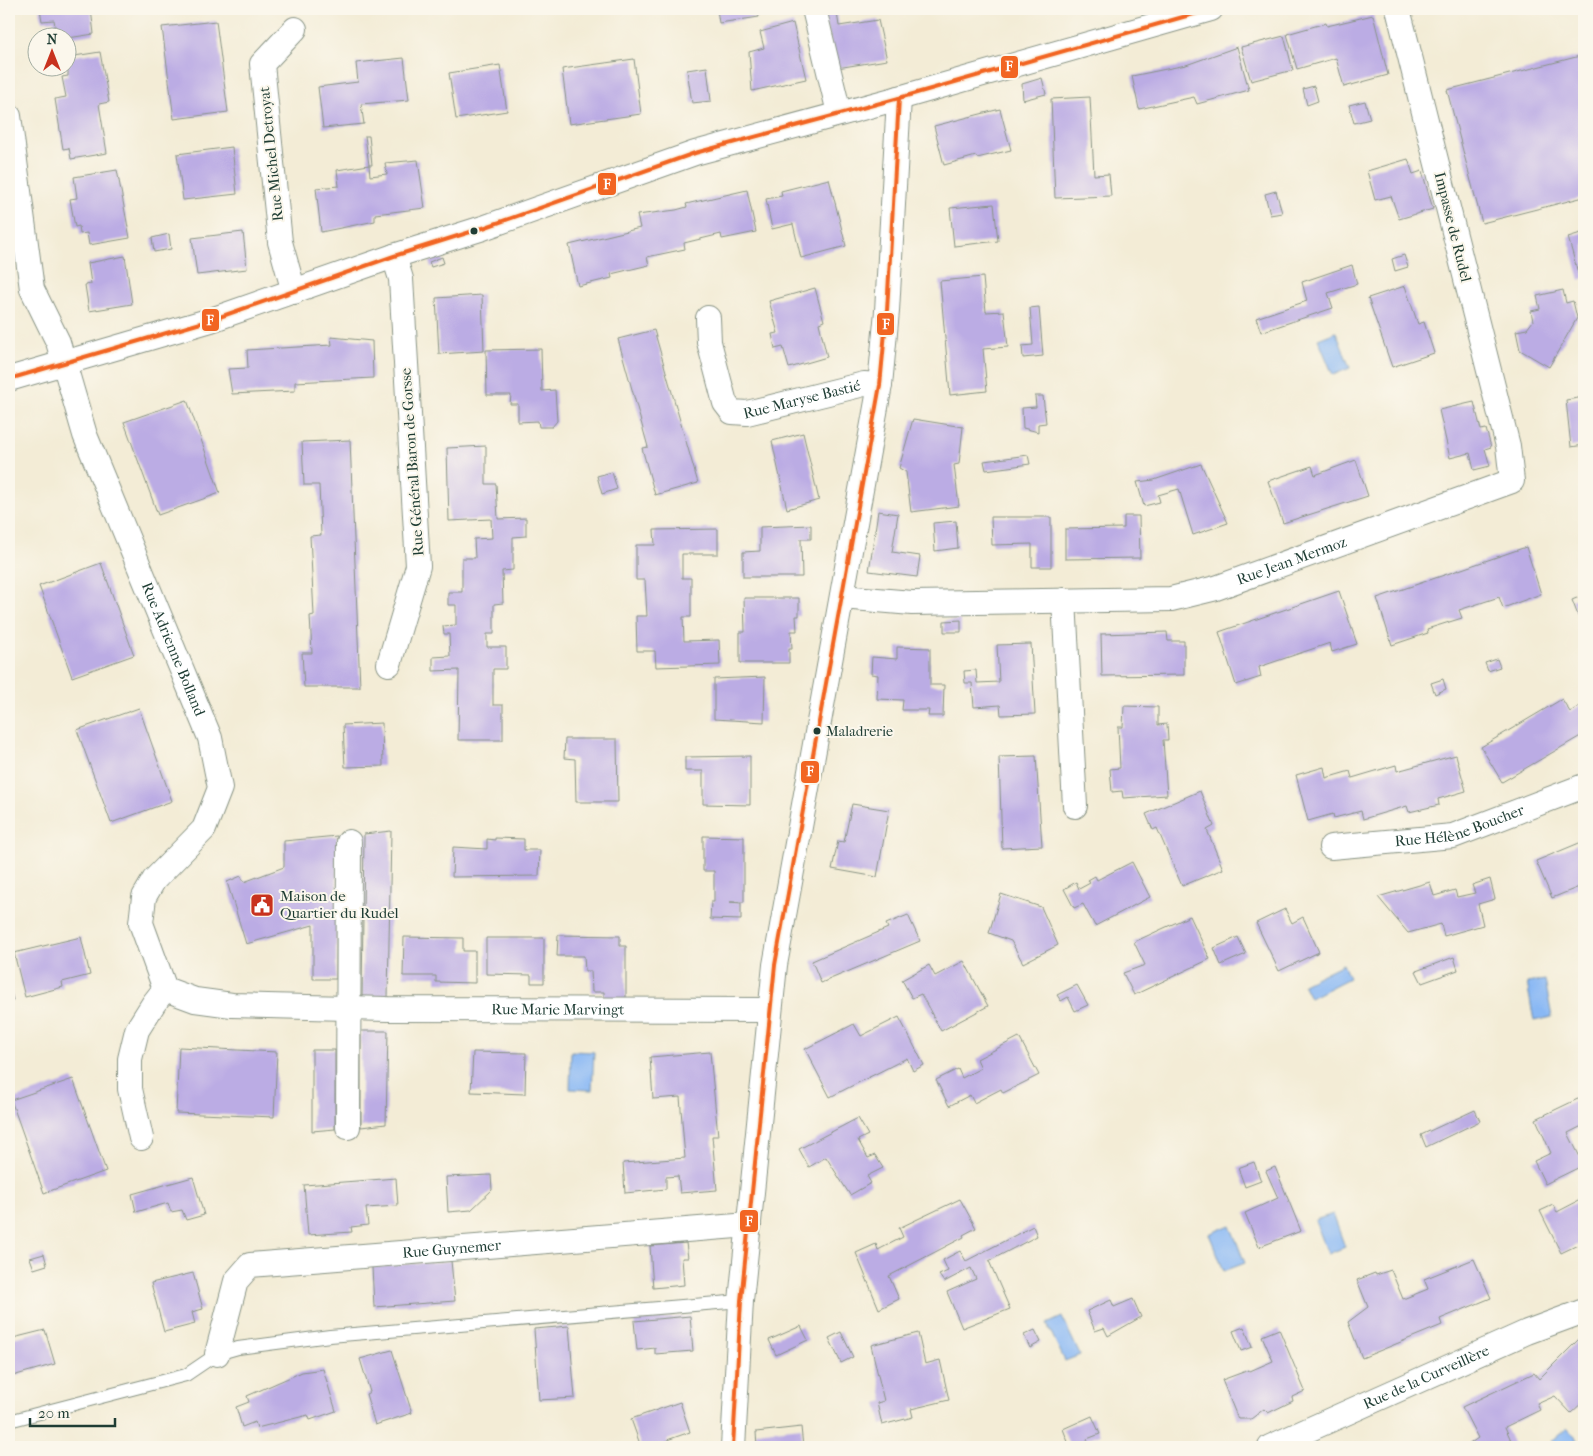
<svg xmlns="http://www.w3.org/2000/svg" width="1593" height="1456" font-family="'IM FELL French Canon',serif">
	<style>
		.water { fill: #89b8f4; stroke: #547a94 }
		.building { fill: #bbace4 }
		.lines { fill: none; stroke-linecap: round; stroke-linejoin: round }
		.lane-casing { stroke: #899485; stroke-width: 14 }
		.street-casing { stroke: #899485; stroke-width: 26 }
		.lane { stroke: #fff; stroke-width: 12 }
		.street { stroke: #fff; stroke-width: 24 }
		.bus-1-casing { stroke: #fbf7ec; stroke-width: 8 }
		.bus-1 { stroke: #f26522; stroke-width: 4 }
		.bus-dot { fill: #1f3d34; stroke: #fbf7ec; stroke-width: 2 }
		.labels { text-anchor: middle; stroke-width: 4; stroke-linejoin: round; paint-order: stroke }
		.bus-label { font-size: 14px; fill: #1f3d34; stroke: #fbf7ec; text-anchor: start }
		.street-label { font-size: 15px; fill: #1f3d34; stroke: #fbf7ec }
		.poi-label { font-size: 15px; fill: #1f3d34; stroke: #fbf7ec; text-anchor: start }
		.line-badge { stroke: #fbf7ec; stroke-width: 2 }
		.badge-label { font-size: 14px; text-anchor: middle; font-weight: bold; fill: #fff }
	</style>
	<rect width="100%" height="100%" fill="#fbf7ec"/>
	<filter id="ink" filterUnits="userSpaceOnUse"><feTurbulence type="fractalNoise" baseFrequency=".02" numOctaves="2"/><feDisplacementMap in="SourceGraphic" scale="10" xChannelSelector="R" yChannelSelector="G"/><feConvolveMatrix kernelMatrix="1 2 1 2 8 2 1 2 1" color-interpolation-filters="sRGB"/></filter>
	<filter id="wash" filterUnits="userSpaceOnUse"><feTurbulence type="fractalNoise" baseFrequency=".0096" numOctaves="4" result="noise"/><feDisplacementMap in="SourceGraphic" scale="20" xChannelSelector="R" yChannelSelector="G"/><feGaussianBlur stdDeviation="1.12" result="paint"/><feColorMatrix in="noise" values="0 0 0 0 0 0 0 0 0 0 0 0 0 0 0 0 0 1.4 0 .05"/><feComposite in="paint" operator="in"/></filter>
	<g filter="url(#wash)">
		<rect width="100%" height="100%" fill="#f3ecd6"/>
		<g class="water">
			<polygon points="1336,332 1350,368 1333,375 1318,339"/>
			<polygon points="1343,964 1349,978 1310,998 1303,984"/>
			<polygon points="1545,980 1552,1017 1534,1021 1527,983"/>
			<polygon points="571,1051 594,1052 592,1090 570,1089"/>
			<polygon points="1333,1214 1345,1247 1328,1254 1315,1220"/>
			<polygon points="1230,1225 1245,1263 1224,1271 1209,1234"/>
			<polygon points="1062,1317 1080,1355 1065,1361 1047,1324"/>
			<polygon points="1567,1428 1584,1447 1558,1447 1552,1441"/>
		</g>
		<g id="blocks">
			<g class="building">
				<polygon points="40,9 91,9 94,34 68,38 57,38 54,20 42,21"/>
				<polygon points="717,9 757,9 759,17 719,23"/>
				<polygon points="823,9 846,9 846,10 824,13"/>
				<polygon points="974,9 989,9 989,10 974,12"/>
				<polygon points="837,13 839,26 878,20 887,60 837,68 824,15"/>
				<polygon points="1373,15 1388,75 1344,87 1336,58 1297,69 1287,34 1326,23 1327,26"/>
				<polygon points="216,21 228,112 174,119 162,27"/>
				<polygon points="793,23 806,79 752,91 749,52 764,48 760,32"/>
				<polygon points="1284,36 1293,70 1251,81 1241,47"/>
				<polygon points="1237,47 1249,90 1197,104 1194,97 1139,109 1132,76 1186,65"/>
				<polygon points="100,52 109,102 99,104 107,153 71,159 69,148 63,149 55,99 66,97 62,77 68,76 68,57"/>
				<polygon points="1580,56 1584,73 1584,197 1482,223 1447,90"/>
				<polygon points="404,58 409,100 361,104 364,124 323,128 318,87 358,82 356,63"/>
				<polygon points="634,59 641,114 569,124 562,69"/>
				<polygon points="500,65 507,111 456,119 449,73"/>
				<polygon points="707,67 711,101 692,103 687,70"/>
				<polygon points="1042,78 1046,94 1023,100 1022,84"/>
				<polygon points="1314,86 1318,101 1307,105 1303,89"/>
				<polygon points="1090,97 1094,175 1109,174 1111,196 1055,198 1051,99"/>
				<polygon points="1365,101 1370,119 1354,123 1349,105"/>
				<polygon points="1000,109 1011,150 977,158 976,156 944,165 934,126"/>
				<polygon points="365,136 369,136 372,165 369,165"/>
				<polygon points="232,147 237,194 183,200 177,154"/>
				<polygon points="1408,159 1413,174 1422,171 1433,209 1399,219 1391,196 1375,200 1367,171"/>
				<polygon points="418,160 425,208 375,214 375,221 321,232 316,188 339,186 337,170 369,165 370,176 387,174 385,163"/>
				<polygon points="117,170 130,238 89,245 87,233 80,234 79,226 75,227 70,199 77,198 74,177"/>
				<polygon points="829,179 846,246 801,258 793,224 772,229 766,199 782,196 781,191"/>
				<polygon points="747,190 756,232 722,239 721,234 684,243 685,249 647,257 649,265 611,274 612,278 578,286 569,245 640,228 637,215 676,210 687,207 686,204"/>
				<polygon points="1276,191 1282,213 1270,215 1265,194"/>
				<polygon points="994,204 998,241 954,246 950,208"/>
				<polygon points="243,232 247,269 197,275 192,238"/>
				<polygon points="1584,232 1584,278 1580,280 1568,237"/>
				<polygon points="169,234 171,249 154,252 152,238"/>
				<polygon points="1404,255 1408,267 1395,271 1392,259"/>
				<polygon points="125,256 132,304 89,311 85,285 91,284 88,263"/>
				<polygon points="442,257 444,263 431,267 429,262"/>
				<polygon points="1352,265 1357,284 1328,293 1333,308 1261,332 1256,318 1307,301 1302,282"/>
				<polygon points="983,277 986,312 1004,311 1008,347 983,349 987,391 950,395 940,281"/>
				<polygon points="1405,286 1418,324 1424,322 1434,353 1392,367 1368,298"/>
				<polygon points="815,288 824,321 819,323 827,357 789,368 783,347 775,349 772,334 778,333 769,301"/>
				<polygon points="1563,290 1566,303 1573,301 1577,318 1549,367 1520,350 1516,331 1527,329 1533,321 1531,311 1540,309 1537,296"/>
				<polygon points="482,295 484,351 439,354 436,298"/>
				<polygon points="1039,307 1043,356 1023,358 1022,346 1033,345 1030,308"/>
				<polygon points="654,330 698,483 655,495 642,448 648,447 618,339"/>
				<polygon points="331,337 372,341 373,378 295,382 295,391 232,394 228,369 248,368 247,350 332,345"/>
				<polygon points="541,349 542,391 555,390 557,421 552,427 539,427 538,421 518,422 518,404 510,404 511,395 487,395 486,350"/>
				<polygon points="1035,396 1043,396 1046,423 1038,424 1038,432 1023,428 1022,408 1036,407"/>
				<polygon points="1584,397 1584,445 1571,447 1566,400"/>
				<polygon points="187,400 220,493 158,515 124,422"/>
				<polygon points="1474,402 1481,430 1486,429 1491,447 1485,449 1490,466 1474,470 1470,453 1450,458 1439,410"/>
				<polygon points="913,419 963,427 959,464 954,465 959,506 911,512 906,472 899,468"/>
				<polygon points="803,433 819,500 787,509 772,441"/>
				<polygon points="350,440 360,687 304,687 302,653 312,653 310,616 314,615 310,536 321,535 319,485 304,485 302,442"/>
				<polygon points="486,446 486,484 496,484 498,519 526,518 526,536 513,537 513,570 502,571 503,603 494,604 494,634 487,634 487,647 506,647 506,669 493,669 493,705 503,705 503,740 458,740 459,670 433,671 433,657 450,656 449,634 444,634 443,626 456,625 456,605 448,605 448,592 462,592 462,558 475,558 474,539 492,538 491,519 449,521 447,448"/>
				<polygon points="1028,455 1030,464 986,470 984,461"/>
				<polygon points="1356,460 1368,496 1283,523 1268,481 1312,466 1315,475"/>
				<polygon points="1201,464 1228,523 1193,535 1179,489 1158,495 1160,502 1144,506 1137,482 1154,480"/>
				<polygon points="612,472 617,489 602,494 597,476"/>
				<polygon points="878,511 898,514 892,552 920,556 917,577 869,571"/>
				<polygon points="1124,516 1139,516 1140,558 1065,559 1065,529 1124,528"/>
				<polygon points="991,517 1051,517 1051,567 1032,567 1032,544 992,545"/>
				<polygon points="956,521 958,548 935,551 933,523"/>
				<polygon points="811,525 811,539 801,539 802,577 743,577 743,552 760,551 760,527"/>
				<polygon points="718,529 718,554 682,554 682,578 691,578 691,617 683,617 684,641 719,640 720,665 656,667 655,651 637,651 636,616 647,616 645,580 636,580 636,545 655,545 654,530"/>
				<polygon points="1526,547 1541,594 1503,608 1499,597 1459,610 1462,618 1427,629 1428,633 1392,645 1377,598"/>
				<polygon points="101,563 134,655 72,677 39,586"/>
				<polygon points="1339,591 1357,644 1332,652 1330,643 1259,667 1261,677 1236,685 1219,632"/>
				<polygon points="1584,595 1584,631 1572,600"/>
				<polygon points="744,598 799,598 799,616 796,616 797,631 791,631 792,649 789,649 789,663 740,663 740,632 745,632"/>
				<polygon points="961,620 961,632 944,632 944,621"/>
				<polygon points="1167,632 1168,641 1184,641 1184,675 1102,676 1101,634"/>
				<polygon points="1031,644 1035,714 1001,715 1000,705 974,707 972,683 965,683 964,671 976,670 977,683 999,682 997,645"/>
				<polygon points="897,647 930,648 930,685 944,685 943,716 928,716 929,710 902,710 903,700 877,699 878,675 871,674 872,657 897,659"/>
				<polygon points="1497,659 1500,667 1488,671 1485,663"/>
				<polygon points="765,677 764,722 714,719 714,679"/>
				<polygon points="1443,679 1446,689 1435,694 1431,683"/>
				<polygon points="1562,699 1570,712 1584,703 1584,734 1502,782 1481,747"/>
				<polygon points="1124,706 1158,707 1158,725 1167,724 1168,740 1163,740 1167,795 1123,798 1122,791 1112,792 1110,769 1120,768 1118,727 1123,727"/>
				<polygon points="139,708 172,801 111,823 77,730"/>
				<polygon points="382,723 383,766 345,767 343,725"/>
				<polygon points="565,739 617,739 618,802 576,802 575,759 564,758"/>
				<polygon points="1456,755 1466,791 1438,799 1439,805 1409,812 1407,806 1363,819 1361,811 1334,818 1333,814 1308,821 1296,775 1324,767 1326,778 1350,771 1352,778 1396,765 1397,771"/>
				<polygon points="750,756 750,805 703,804 703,771 685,771 685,757"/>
				<polygon points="1036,756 1042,846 1002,848 999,757"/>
				<polygon points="1200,791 1214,826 1207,830 1223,869 1182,886 1157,828 1153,830 1146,814"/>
				<polygon points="852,804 889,810 877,877 832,869 838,841 844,842"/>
				<polygon points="391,831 388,998 362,998 364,834"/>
				<polygon points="337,836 336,979 313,979 313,925 246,944 227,882 241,876 244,882 284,867 284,841"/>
				<polygon points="703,836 744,837 744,902 730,902 741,903 741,920 710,919 711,902 714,902 714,871 703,871"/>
				<polygon points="495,838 524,839 524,850 540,850 539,876 452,877 453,847 487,849 487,839 495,840"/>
				<polygon points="1584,841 1584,885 1552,898 1536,861"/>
				<polygon points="1132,862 1150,897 1095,926 1083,904 1074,908 1064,889 1076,882 1079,889 1090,883 1088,880 1095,876 1097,880"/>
				<polygon points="1490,879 1495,899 1478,904 1483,925 1444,936 1441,924 1408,933 1378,897 1430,882 1434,896 1455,890 1457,897 1475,893 1472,885"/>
				<polygon points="1001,894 1041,907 1058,945 1023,963 1011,941 989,933"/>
				<polygon points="1285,909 1292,923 1303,917 1319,952 1279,971 1256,923"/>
				<polygon points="908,915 920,941 821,983 812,961 888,928 886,924"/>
				<polygon points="1190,916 1210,959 1134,995 1123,973 1145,965 1134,942"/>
				<polygon points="558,935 620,936 620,946 626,946 626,1001 604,1001 604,992 592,992 591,971 585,971 584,956 557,956"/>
				<polygon points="81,937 90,975 62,982 63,987 25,997 14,953"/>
				<polygon points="404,937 463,938 463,951 475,951 475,983 436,982 436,976 403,976"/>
				<polygon points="1238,937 1246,954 1221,965 1214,948"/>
				<polygon points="486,938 544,938 544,983 531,983 531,975 486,974"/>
				<polygon points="1454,957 1458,970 1422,983 1416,971"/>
				<polygon points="964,961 988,1006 941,1031 921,994 912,998 902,980 929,965 935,976"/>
				<polygon points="1077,985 1088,1005 1075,1011 1068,997 1061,1001 1057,995"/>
				<polygon points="9,986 13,1000 9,1001"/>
				<polygon points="899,1017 924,1065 913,1071 907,1058 830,1097 805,1049 854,1024 861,1036"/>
				<polygon points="361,1031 388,1031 386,1124 361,1127"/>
				<polygon points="1019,1037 1039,1075 1003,1093 1001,1089 974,1103 970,1095 949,1106 936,1080 958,1069 962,1078 981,1068 977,1059"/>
				<polygon points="179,1047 277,1052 274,1117 176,1113"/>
				<polygon points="312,1050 335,1050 335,1129 312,1131"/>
				<polygon points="473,1052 526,1053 525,1094 471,1092"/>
				<polygon points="710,1052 718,1136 712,1136 717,1190 680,1193 678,1176 666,1177 666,1189 625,1193 623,1163 685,1158 680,1097 653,1099 650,1057"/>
				<polygon points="73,1079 106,1171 44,1193 11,1100"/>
				<polygon points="1584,1096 1584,1125 1568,1133 1584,1165 1545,1184 1534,1161 1551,1153 1536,1119"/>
				<polygon points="1475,1110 1480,1121 1426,1147 1421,1135"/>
				<polygon points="858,1118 868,1135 858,1140 868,1158 875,1155 883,1168 867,1176 871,1183 850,1195 826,1157 809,1167 799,1149"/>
				<polygon points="1254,1162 1261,1181 1245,1187 1238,1168"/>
				<polygon points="1275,1167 1301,1231 1259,1247 1245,1213 1278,1198 1266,1171"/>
				<polygon points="491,1175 492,1190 471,1210 448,1212 446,1177"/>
				<polygon points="193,1177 204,1215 186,1220 182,1210 171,1212 168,1203 136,1212 132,1194"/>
				<polygon points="396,1178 398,1206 366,1208 368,1225 351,1227 352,1232 308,1235 304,1185"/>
				<polygon points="960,1199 976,1228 963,1235 964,1237 889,1276 899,1299 879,1309 856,1253 876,1244 878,1250 903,1237 899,1228"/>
				<polygon points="1582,1199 1584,1204 1584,1242 1561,1253 1540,1211 1553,1205 1557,1212"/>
				<polygon points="1033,1226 1037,1236 989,1261 1010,1309 962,1328 947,1292 976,1279 971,1268 944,1282 939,1275 948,1271 943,1260 960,1251 966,1261"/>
				<polygon points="686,1243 688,1258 682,1258 684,1285 653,1288 650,1246"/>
				<polygon points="44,1254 47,1265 34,1269 30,1258"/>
				<polygon points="1474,1259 1491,1298 1440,1319 1442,1325 1362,1358 1348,1322 1368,1307 1357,1280 1375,1273 1376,1275 1391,1270 1403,1299 1428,1289 1424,1279"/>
				<polygon points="451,1261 455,1301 374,1307 372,1267"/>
				<polygon points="193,1273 203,1309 192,1312 195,1324 164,1332 151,1283"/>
				<polygon points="1133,1299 1141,1317 1108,1336 1104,1328 1095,1331 1087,1311 1111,1300 1114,1307"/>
				<polygon points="690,1316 693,1351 655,1354 655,1348 637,1350 634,1321"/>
				<polygon points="569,1326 575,1398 539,1400 534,1329"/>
				<polygon points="801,1326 808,1340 776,1355 769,1340"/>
				<polygon points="1244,1327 1252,1347 1241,1351 1233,1331"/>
				<polygon points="1279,1329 1305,1391 1292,1397 1293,1401 1268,1413 1264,1409 1251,1419 1238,1419 1222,1380 1249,1370 1250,1371 1273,1361 1262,1336"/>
				<polygon points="45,1330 55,1364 9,1377 9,1339"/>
				<polygon points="1035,1330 1041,1342 1030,1348 1024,1335"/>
				<polygon points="841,1332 853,1357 841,1363 829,1338"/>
				<polygon points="918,1333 925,1364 940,1360 949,1400 911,1409 913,1417 882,1425 877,1403 884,1401 871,1345"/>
				<polygon points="1582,1336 1584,1338 1584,1376 1582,1378 1584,1380 1584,1385 1581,1387 1584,1391 1584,1401 1571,1413 1555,1396 1537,1404 1540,1410 1505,1427 1514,1447 1469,1447 1468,1445 1478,1438 1462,1407 1534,1373 1539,1379"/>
				<polygon points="392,1350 412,1413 375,1425 366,1394 370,1392 360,1359"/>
				<polygon points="323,1369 336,1411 310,1420 308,1415 257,1428 255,1422 242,1427 236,1407 249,1402 247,1396 302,1372"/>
				<polygon points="680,1402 690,1432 667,1440 670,1447 641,1447 631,1419"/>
				<polygon points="1092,1416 1100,1434 1087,1439 1090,1447 1070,1447 1063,1429"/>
				<polygon points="801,1427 803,1447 757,1447 756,1432"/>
			</g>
		</g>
	</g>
	<g filter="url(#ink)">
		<use href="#blocks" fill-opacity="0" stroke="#899485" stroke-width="1"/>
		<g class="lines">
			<g class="lane-casing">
				<polyline id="lane" points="9,1421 186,1375 217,1354 238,1348 330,1336 741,1301"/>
			</g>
			<g class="street-casing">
				<g id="street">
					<polyline points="814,9 839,113"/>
					<path id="s1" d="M9,116L32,289L58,342L85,435L210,738L220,788L204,829L154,880L144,897L141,923L165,989L195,1000L232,1005L387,1009L770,1010"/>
					<polyline points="294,292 280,242 262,64 295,29"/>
					<path id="s2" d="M708,318L709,342L725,403L732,412L747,413L864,384L880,385"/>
					<polyline points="9,379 211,320 394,256 483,228 695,153 899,98 1211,9"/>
					<path id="s3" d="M842,597L912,603L1171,599L1216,588L1512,481L1508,446L1398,9"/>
					<polyline points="1064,600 1075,806"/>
					<polyline points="389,664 418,566 401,279 394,256"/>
					<path id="s4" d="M1331,847L1453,836L1584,786"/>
					<polyline points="348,1127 349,842"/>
					<polyline points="141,1138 130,1089 130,1059 137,1030 154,1003 165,989"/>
					<path id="s5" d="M217,1354L236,1281L250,1265L749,1225"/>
					<polyline points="733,1447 741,1301 775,965 880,385 887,311 899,98"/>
					<path id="s6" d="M1270,1447L1527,1332L1584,1311"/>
				</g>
			</g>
			<use href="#lane" class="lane"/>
			<use href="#street" class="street"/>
			<g class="bus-1-casing">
				<g id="bus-1">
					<polyline points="9,379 211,320 394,256 483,228 695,153 899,98 1211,9"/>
					<polyline points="733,1447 741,1301 775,965 880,385 887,311 899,98"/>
				</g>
			</g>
			<use href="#bus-1" class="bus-1"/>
		</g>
	</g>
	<defs>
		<g id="civic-square" transform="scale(1.25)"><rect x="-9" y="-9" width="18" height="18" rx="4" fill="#c8321e" stroke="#fbf7ec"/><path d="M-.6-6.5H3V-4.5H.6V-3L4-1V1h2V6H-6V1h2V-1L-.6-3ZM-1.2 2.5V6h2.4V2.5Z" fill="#fff"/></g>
	</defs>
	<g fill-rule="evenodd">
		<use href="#civic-square" x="262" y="905"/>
	</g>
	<g class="bus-dot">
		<circle cx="474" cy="231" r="4.5"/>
		<circle cx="817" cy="731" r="4.5"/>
	</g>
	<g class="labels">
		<g class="bus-label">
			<text x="826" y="736">Maladrerie</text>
		</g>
		<g class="street-label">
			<text transform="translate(271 154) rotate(-96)" y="5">Rue Michel Detroyat</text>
			<text transform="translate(1453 227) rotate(76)" y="5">Impasse de Rudel</text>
			<text dy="5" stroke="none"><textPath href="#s2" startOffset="170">Rue Maryse Bastié</textPath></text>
			<text transform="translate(412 462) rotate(-94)" y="5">Rue Général Baron de Gorsse</text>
			<text dy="5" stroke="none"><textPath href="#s3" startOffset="456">Rue Jean Mermoz</textPath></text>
			<text dy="5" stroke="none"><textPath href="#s1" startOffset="562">Rue Adrienne Bolland</textPath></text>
			<text dy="5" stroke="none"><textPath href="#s4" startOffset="131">Rue Hélène Boucher</textPath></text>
			<text dy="5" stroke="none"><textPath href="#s1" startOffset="1336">Rue Marie Marvingt</textPath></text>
			<text dy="5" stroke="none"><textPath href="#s5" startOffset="299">Rue Guynemer</textPath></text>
			<text dy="5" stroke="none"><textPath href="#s6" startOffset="171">Rue de la Curveillère</textPath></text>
		</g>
		<g class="poi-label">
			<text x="280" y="901">Maison de<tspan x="280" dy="17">Quartier du Rudel</tspan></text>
		</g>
	</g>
	<g class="line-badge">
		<rect x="1000" y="55" width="19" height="24" rx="5" fill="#f26522"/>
		<rect x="597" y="172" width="20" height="24" rx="5" fill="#f26522"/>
		<rect x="201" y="308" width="19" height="24" rx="5" fill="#f26522"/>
		<rect x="876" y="312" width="19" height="24" rx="5" fill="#f26522"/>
		<rect x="800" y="760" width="20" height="24" rx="5" fill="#f26522"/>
		<rect x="739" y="1209" width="20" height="24" rx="5" fill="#f26522"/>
	</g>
	<g class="badge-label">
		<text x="1009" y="71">F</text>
		<text x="607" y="189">F</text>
		<text x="210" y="325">F</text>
		<text x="886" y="329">F</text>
		<text x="810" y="776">F</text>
		<text x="749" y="1226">F</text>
	</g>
	<rect width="1593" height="1456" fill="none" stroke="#fbf7ec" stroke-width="30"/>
	<g transform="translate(52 52)"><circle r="24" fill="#fbf7ec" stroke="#a3ada2"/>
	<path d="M0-4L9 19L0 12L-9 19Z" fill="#c8321e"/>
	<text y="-8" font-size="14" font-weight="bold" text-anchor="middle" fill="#1f3d34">N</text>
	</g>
	<path d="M30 1418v8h85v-8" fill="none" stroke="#1f3d34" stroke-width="2.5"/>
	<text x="38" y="1418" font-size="15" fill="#1f3d34" stroke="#fbf7ec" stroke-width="4" paint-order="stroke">20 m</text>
</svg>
